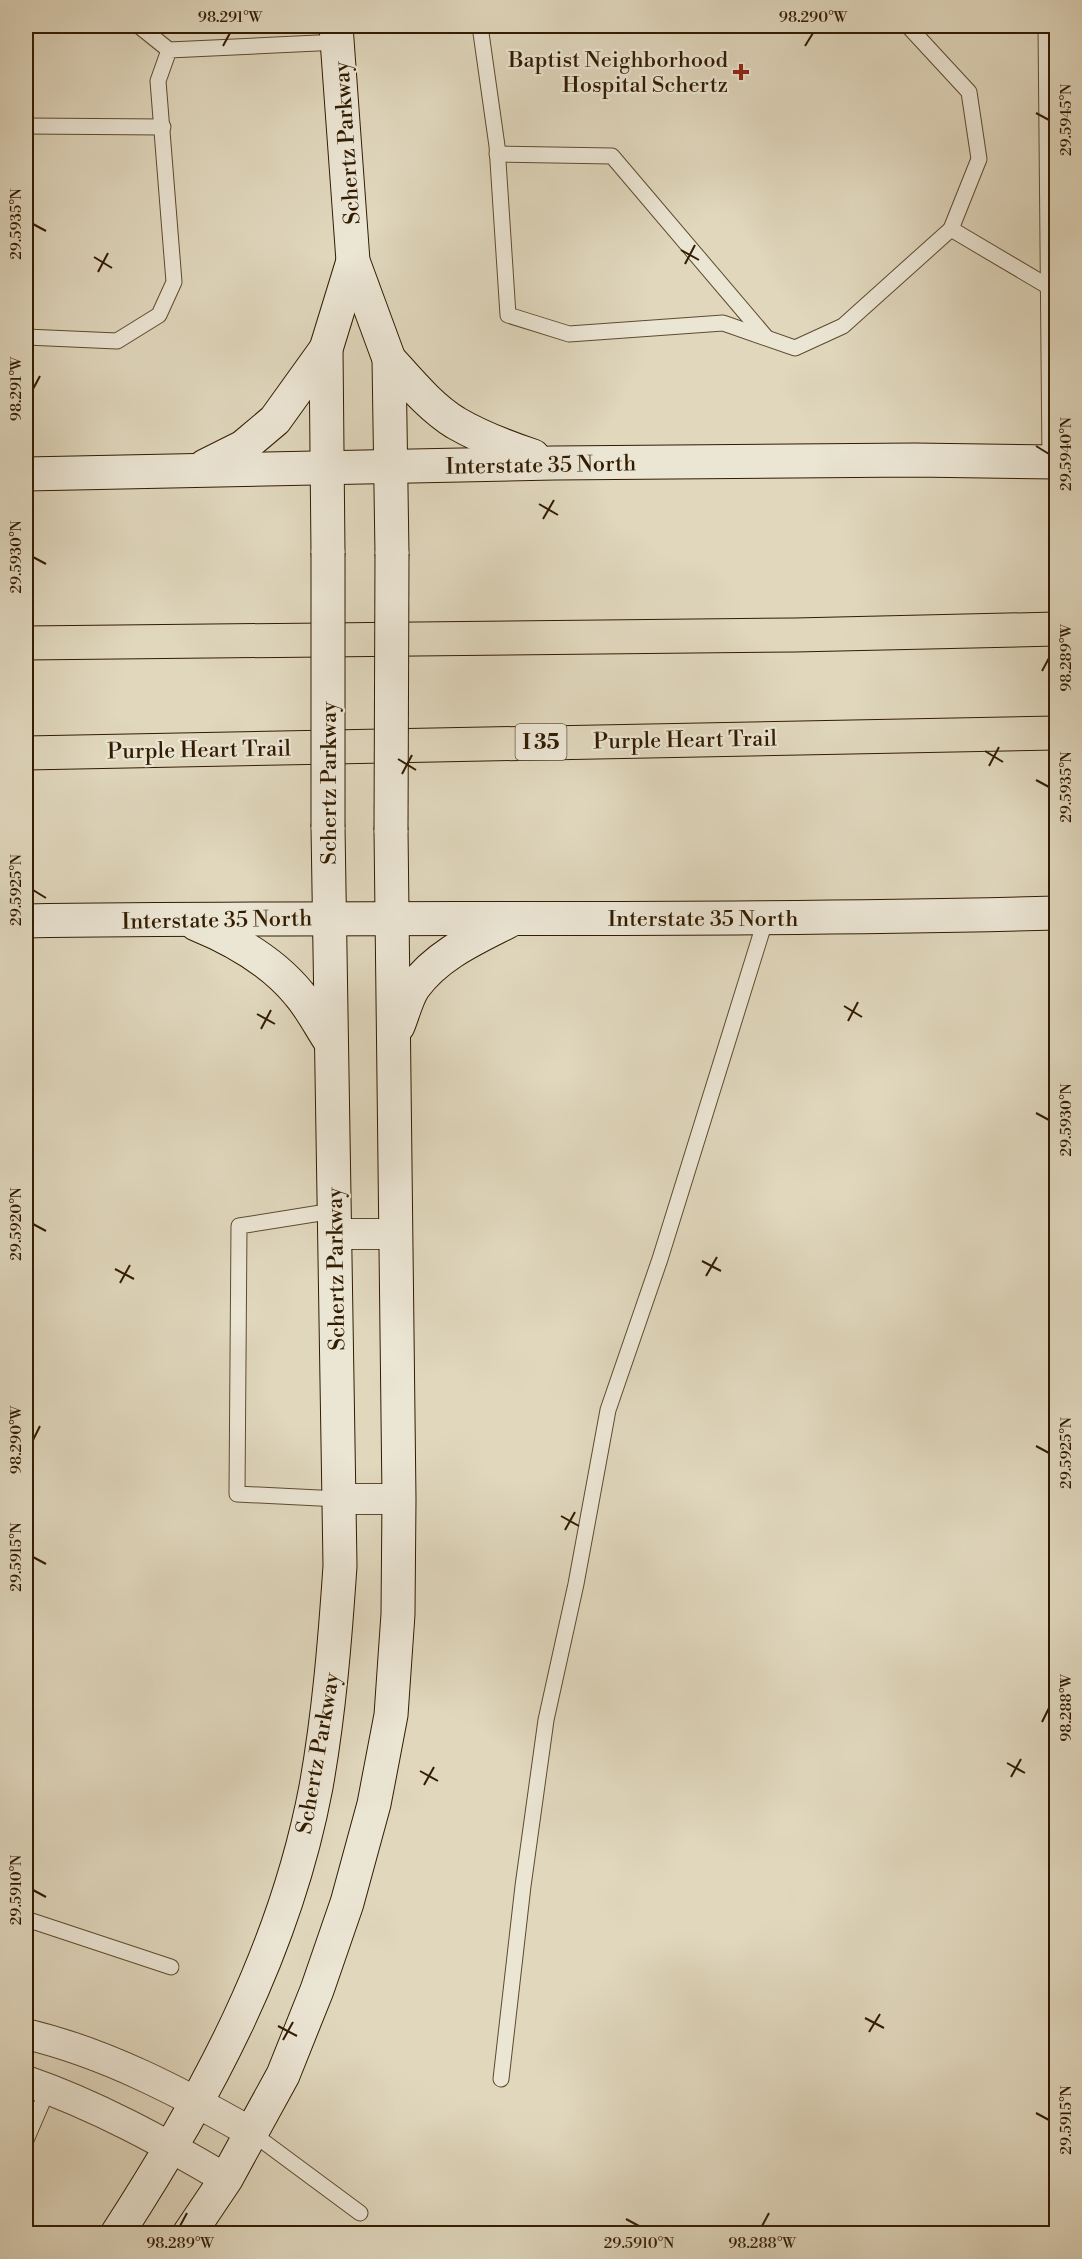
<svg xmlns="http://www.w3.org/2000/svg" width="1082" height="2259" font-family="'Libre Bodoni',serif">
	<style>
		.lines { fill: none; stroke-linecap: round; stroke-linejoin: round }
		.lane-casing { stroke: #5e4b2f; stroke-width: 17 }
		.street-casing { stroke: #5e4b2f; stroke-width: 32 }
		.secondary-casing { stroke: #321c00; stroke-width: 35 }
		.highway-casing { stroke: #321c00; stroke-width: 35 }
		.lane { stroke: #ebe5d4; stroke-width: 15 }
		.street { stroke: #ebe5d4; stroke-width: 30 }
		.secondary { stroke: #ebe5d4; stroke-width: 33 }
		.highway { stroke: #e0d7bd; stroke-width: 33 }
		.secondary-bridge-casing { stroke: #321c00; stroke-width: 35; stroke-linecap: butt }
		.secondary-bridge { stroke: #ebe5d4; stroke-width: 33 }
		.ticks { fill: none; stroke: #321c00; stroke-width: 2 }
		.poi-dot { fill: #8f2418; stroke: #ebe5d4; stroke-width: 2 }
		.labels { text-anchor: middle; stroke-width: 4.5; stroke-linejoin: round; paint-order: stroke }
		.shield { fill: #ebe5d4; stroke: #6a5840; stroke-width: 1.5 }
		.shield-label { font-size: 21px; font-weight: bold; fill: #321c00 }
		.poi-label { font-size: 22px; fill: #321c00; stroke: #ebe5d4; text-anchor: end }
		.street-label { font-size: 22px; fill: #321c00; stroke: #ebe5d4 }
		.neatline { fill: none; stroke: #321c00; stroke-width: 2 }
		.ticks-label { font-size: 15px; text-anchor: middle; fill: #321c00 }
	</style>
	<rect width="100%" height="100%" fill="#e0d7bd"/>
	<filter id="stains"><feTurbulence type="fractalNoise" baseFrequency=".00333" numOctaves="4"/><feColorMatrix values="0 0 0 0 .2 0 0 0 0 .09 0 0 0 0 .02 0 0 0 .5 -.17"/></filter>
	<radialGradient id="worn" r=".72"><stop offset=".6" stop-color="#630" stop-opacity="0"/><stop offset="1" stop-color="#630" stop-opacity=".3"/></radialGradient>
	<g class="lines">
		<g class="lane-casing">
			<g id="lane">
				<polyline points="139,26 169,50"/>
				<polyline points="480,26 497,146 508,315 569,334 723,323 795,348 843,326 951,229 1049,287"/>
				<polyline points="908,26 969,92 979,159 951,229"/>
				<polyline points="1046,26 1050,462"/>
				<polyline points="26,126 163,127"/>
				<polyline points="497,154 612,156 765,336"/>
				<polyline points="26,337 117,341 159,315 174,282 158,81 169,50 339,42"/>
				<polyline points="333,1211 239,1226 237,1494 339,1499"/>
				<polyline points="26,1919 171,1967"/>
				<polyline points="501,2079 523,1886 546,1720 576,1584 608,1410 660,1259 766,918"/>
				<polyline points="252,2133 360,2213"/>
				<polyline points="26,2140 48,2089"/>
			</g>
		</g>
		<g class="street-casing">
			<g id="street">
				<polyline points="334,1234 395,1234"/>
				<polyline points="339,1499 399,1499"/>
				<path d="M26,2034C106,2053 180,2092 252,2133"/>
				<path d="M26,2081C96,2105 163,2142 226,2179"/>
			</g>
		</g>
		<g class="secondary-casing">
			<g id="secondary">
				<polyline points="336,26 353,261 389,359 392,554"/>
				<path d="M389,359C409,381 430,407 456,423C480,437 506,447 533,456"/>
				<polyline points="205,466 243,447 275,420 326,349"/>
				<polyline points="26,474 554,463 915,460 1056,462"/>
				<polyline points="328,553 326,349 353,261"/>
				<path d="M26,921C369,916 713,922 1056,913"/>
				<path d="M196,924C235,940 272,961 299,994C311,1008 320,1026 330,1041"/>
				<path d="M398,1026C403,1014 407,997 414,987C438,954 476,938 511,920"/>
				<path d="M117,2234C207,2095 285,1951 316,1787C329,1714 335,1640 340,1566L328,827"/>
				<polyline points="189,2234 226,2179 283,2075 317,1990 347,1903 374,1804 391,1715 398,1614 399,1499 391,830"/>
			</g>
		</g>
		<g class="highway-casing">
			<g id="highway">
				<polyline points="26,643 795,635 1056,629"/>
				<polyline points="26,753 1056,733"/>
			</g>
		</g>
		<use href="#lane" class="lane"/>
		<use href="#street" class="street"/>
		<use href="#secondary" class="secondary"/>
		<use href="#highway" class="highway"/>
		<g class="secondary-bridge-casing">
			<g id="secondary-bridge">
				<polyline points="328,553 328,827"/>
				<polyline points="391,830 392,554"/>
			</g>
		</g>
		<use href="#secondary-bridge" class="secondary-bridge"/>
	</g>
	<path class="ticks" d="M223,46L230,33M805,46L813,33M1036,113L1049,120M33,224L46,231M681,250L699,260M94,257L112,268M685,264L695,245M98,272L108,253M33,389L40,376M1036,446L1049,454M539,504L558,515M543,519L554,500M33,557L46,564M1042,671L1049,658M985,751L1003,762M398,759L416,770M989,766L999,747M402,774L412,755M1036,780L1049,787M33,890L46,898M844,1006L862,1017M257,1014L275,1024M848,1021L858,1002M261,1029L271,1010M1036,1113L1049,1120M33,1224L46,1231M702,1261L721,1271M115,1269L134,1279M706,1276L717,1257M120,1283L130,1265M33,1440L40,1426M1036,1446L1049,1453M561,1516L579,1526M565,1530L575,1512M33,1557L46,1564M1042,1722L1049,1708M1007,1763L1025,1773M420,1771L438,1781M1011,1777L1021,1759M424,1785L434,1767M33,1890L46,1897M865,2018L884,2028M278,2026L297,2036M869,2032L880,2014M283,2040L293,2022M1036,2113L1049,2120M626,2219L639,2226M180,2226L187,2213M762,2226L769,2213"/>
	<path class="poi-dot" d="M738 63h6v6h6v6h-6v6h-6v-6h-6v-6h6z"/>
	<g class="labels">
		<rect class="shield" x="515.5" y="724" width="51" height="36" rx="4.5"/>
		<g class="shield-label">
			<text x="541" y="749">I 35</text>
		</g>
		<g class="poi-label">
			<text x="728" y="67">Baptist Neighborhood<tspan x="728" dy="25">Hospital Schertz</tspan></text>
		</g>
		<g class="street-label">
			<text transform="translate(346 143) rotate(-94)" y="8">Schertz Parkway</text>
			<text transform="translate(541 464) rotate(-1)" y="8">Interstate 35 North</text>
			<text transform="translate(685 739) rotate(-1)" y="8">Purple Heart Trail</text>
			<text transform="translate(199 749) rotate(-1)" y="8">Purple Heart Trail</text>
			<text transform="translate(328 783) rotate(-90)" y="8">Schertz Parkway</text>
			<text x="703" y="926">Interstate 35 North</text>
			<text transform="translate(217 919) rotate(-1)" y="8">Interstate 35 North</text>
			<text transform="translate(335 1269) rotate(-91)" y="8">Schertz Parkway</text>
			<text transform="translate(317 1753) rotate(-80)" y="8">Schertz Parkway</text>
		</g>
	</g>
	<rect width="1082" height="2259" fill="none" stroke="#e0d7bd" stroke-width="66"/>
	<rect x="33" y="33" width="1016" height="2193" class="neatline"/>
	<g class="ticks-label">
		<text x="230" y="22">98.291°W</text>
		<text x="813" y="22">98.290°W</text>
		<text transform="translate(1066 120) rotate(-90)" y="5">29.5945°N</text>
		<text transform="translate(16 224) rotate(-90)" y="5">29.5935°N</text>
		<text transform="translate(16 389) rotate(-90)" y="5">98.291°W</text>
		<text transform="translate(1066 454) rotate(-90)" y="5">29.5940°N</text>
		<text transform="translate(16 557) rotate(-90)" y="5">29.5930°N</text>
		<text transform="translate(1066 658) rotate(-90)" y="5">98.289°W</text>
		<text transform="translate(1066 787) rotate(-90)" y="5">29.5935°N</text>
		<text transform="translate(16 890) rotate(-90)" y="5">29.5925°N</text>
		<text transform="translate(1066 1120) rotate(-90)" y="5">29.5930°N</text>
		<text transform="translate(16 1224) rotate(-90)" y="5">29.5920°N</text>
		<text transform="translate(16 1440) rotate(-90)" y="5">98.290°W</text>
		<text transform="translate(1066 1453) rotate(-90)" y="5">29.5925°N</text>
		<text transform="translate(16 1557) rotate(-90)" y="5">29.5915°N</text>
		<text transform="translate(1066 1708) rotate(-90)" y="5">98.288°W</text>
		<text transform="translate(16 1890) rotate(-90)" y="5">29.5910°N</text>
		<text transform="translate(1066 2120) rotate(-90)" y="5">29.5915°N</text>
		<text x="180" y="2248">98.289°W</text>
		<text x="639" y="2248">29.5910°N</text>
		<text x="762" y="2248">98.288°W</text>
	</g>
	<rect width="100%" height="100%" filter="url(#stains)"/>
	<rect width="100%" height="100%" fill="url(#worn)"/>
</svg>
